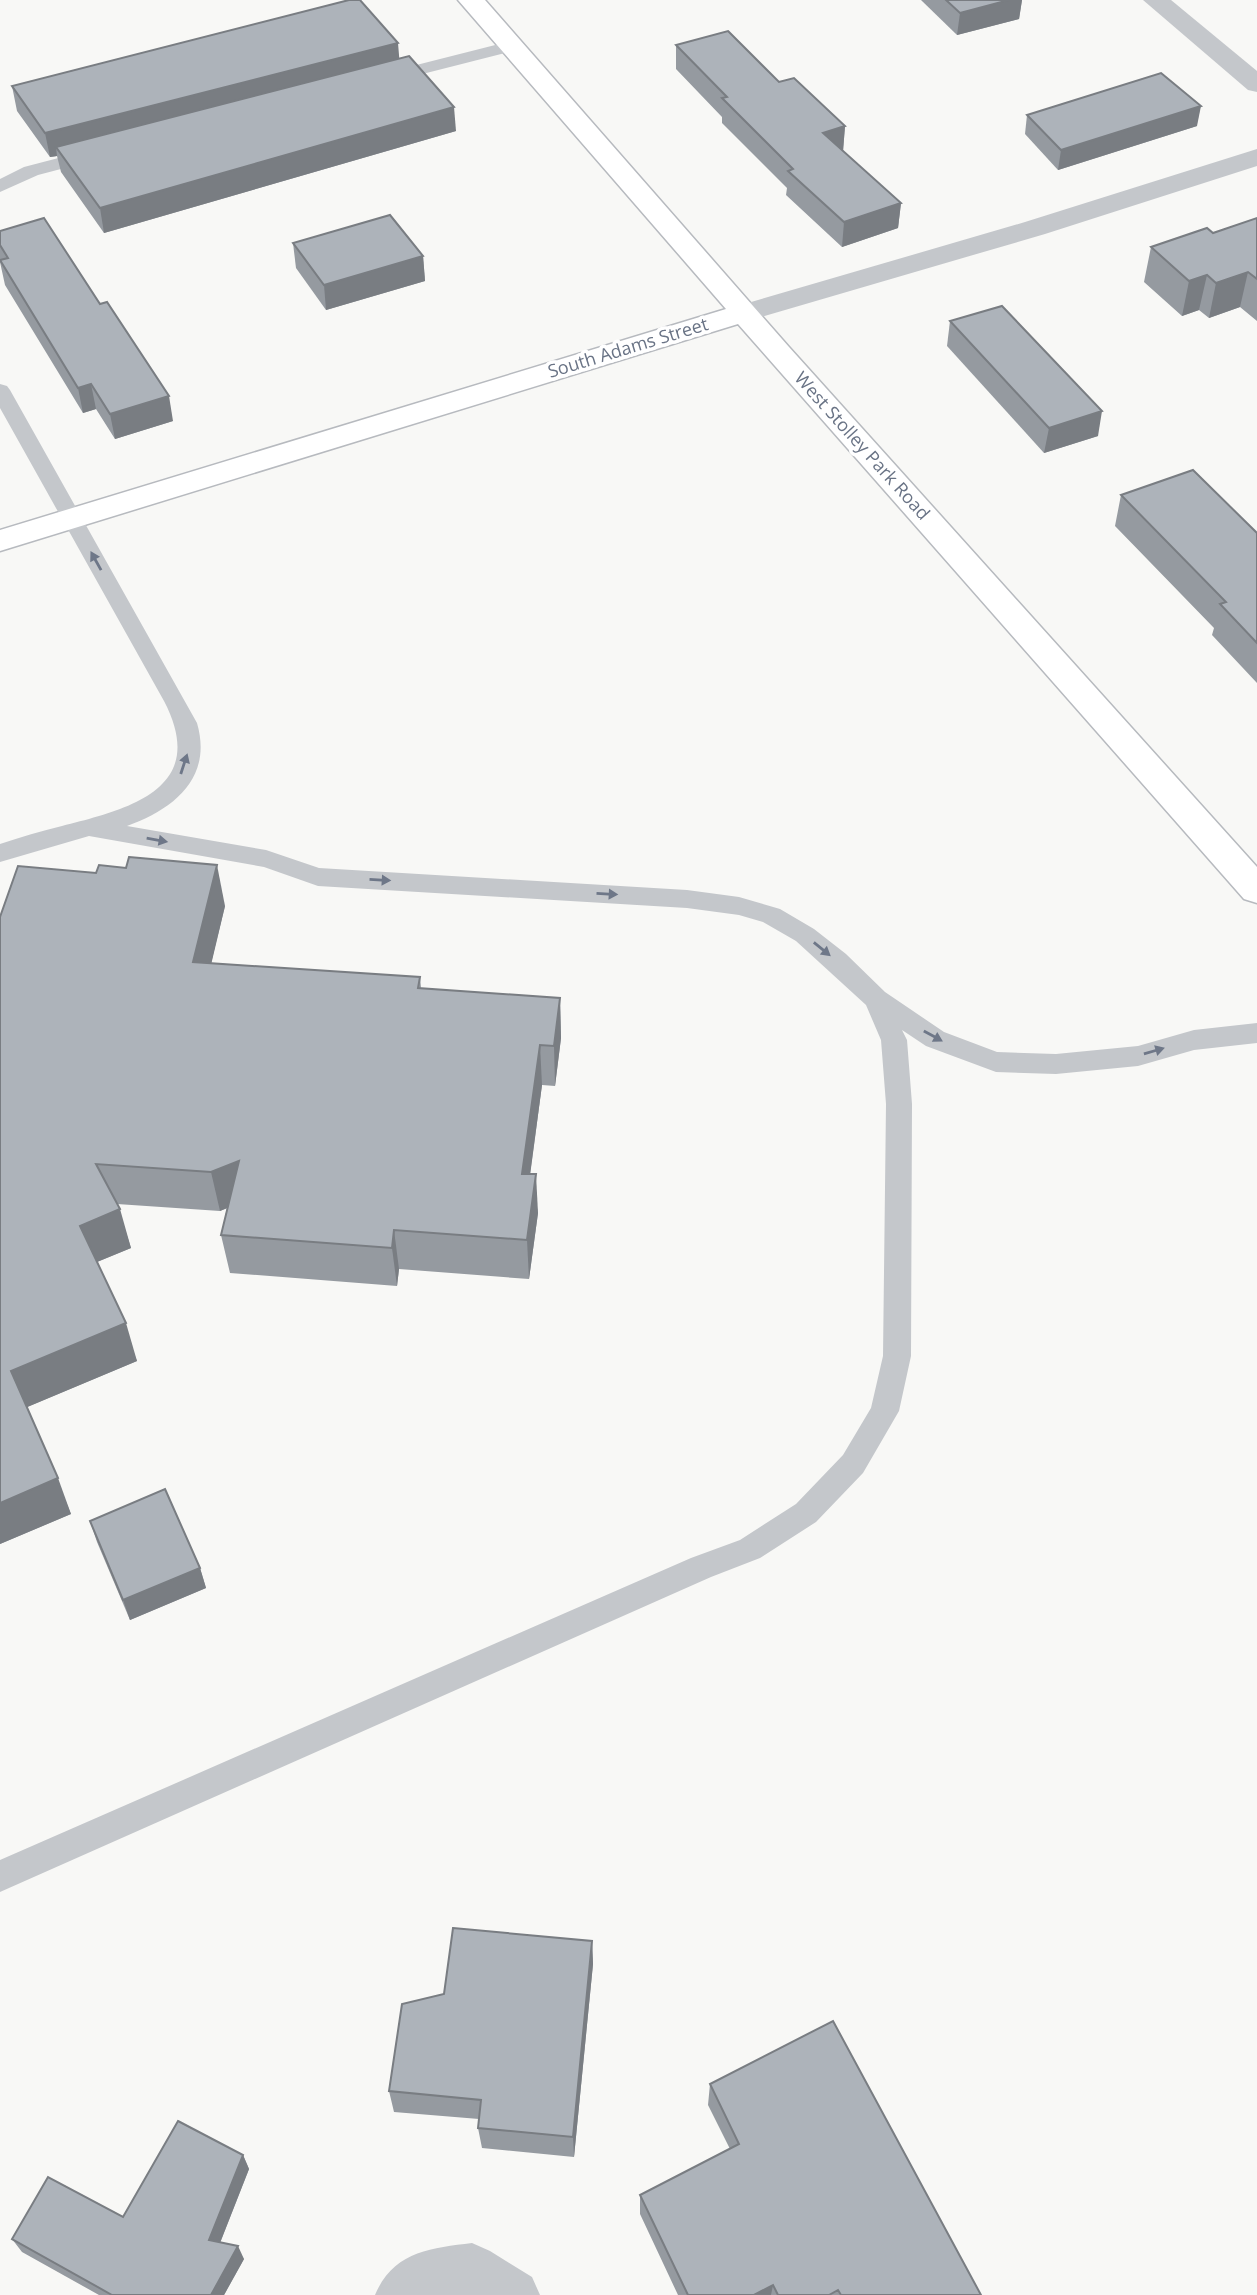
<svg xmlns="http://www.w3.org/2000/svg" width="1257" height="2295" font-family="'Open Sans',sans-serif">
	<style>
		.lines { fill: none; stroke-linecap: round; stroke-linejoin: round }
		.secondary-casing { stroke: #b7babf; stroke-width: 3 }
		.lane { fill: #c4c7cb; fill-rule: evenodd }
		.street { fill: #c4c7cb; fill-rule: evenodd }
		.secondary { fill: #fff; fill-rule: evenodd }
		.wall { fill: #959aa0 }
		.shaded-wall { fill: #797d82 }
		.building { fill: #adb3ba; stroke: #797d82; stroke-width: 2 }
		.oneway { fill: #6e7788 }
		.labels { text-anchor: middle; stroke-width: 7; stroke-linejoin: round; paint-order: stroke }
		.far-street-label { font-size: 18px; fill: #697385; stroke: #fff }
	</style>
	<rect width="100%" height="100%" fill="#f8f8f6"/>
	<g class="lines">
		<g class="secondary-casing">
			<polygon id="secondary" points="458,0 485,0 789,347 1257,867 1257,903 1244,899 738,324 0,551 0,530 726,309"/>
		</g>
		<g class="lane">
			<polygon points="511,41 520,46 517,50 387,83 378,78 381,74"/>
			<polygon points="93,149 99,151 102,155 99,159 38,175 0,192 0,179 24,167"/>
			<path d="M0,384L7,386L10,390L197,723C213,778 174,809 127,826L266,850L319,868L687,890L739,897L780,909L814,929L846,954L885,992L944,1032L997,1052L1056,1054L1138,1046L1194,1030L1257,1023V1043L1194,1050L1138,1066L1056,1074L996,1072L926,1046L902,1030L907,1040L912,1104L911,1356L899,1411L863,1473L816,1522L760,1558L711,1577L0,1892V1860L691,1558L740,1540L796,1504L843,1455L871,1408L883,1356L886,1104L881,1040L866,1005L796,941L763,922L739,915L687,908L318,886L264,867L89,836L0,862V844C21,837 41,831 62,826C129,809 210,789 164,701L0,408Z"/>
		</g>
		<g class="street">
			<polygon points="1143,0 1171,0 1257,71 1257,92 1248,90"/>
			<polygon points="1257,149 1257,166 1045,234 754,319 744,322 734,319 730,313 734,307 1025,222"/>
			<path d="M472,2243L490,2251L532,2277L540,2295H375C393,2252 430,2248 472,2243Z"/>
		</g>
		<use href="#secondary" class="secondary"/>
	</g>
	<g class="wall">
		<polygon points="921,0 1022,0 1019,19 957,35"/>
		<polygon points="676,45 779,82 845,126 843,151 901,203 898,228 842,247 786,195 787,188 722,123 722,117 676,69"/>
		<polygon points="399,59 456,131 104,233 61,172 57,156 50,157 17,111 12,86"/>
		<polygon points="1027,115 1197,126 1058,170 1025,134"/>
		<polygon points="1257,218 1257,321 1240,307 1209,318 1199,310 1182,316 1144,282 1151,247 1213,233"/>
		<polygon points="0,231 173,421 115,439 96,409 83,413 5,285 0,262"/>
		<polygon points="293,243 423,256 425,281 326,310 296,268"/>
		<polygon points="950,321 1098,436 1044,453 947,346"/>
		<polygon points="1121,495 1257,533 1257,683 1212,635 1214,628 1115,526"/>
		<polygon points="225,906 211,963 420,977 421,988 560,998 561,1038 555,1086 542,1085 530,1174 538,1213 529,1279 399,1269 397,1286 230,1273 221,1235 227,1208 220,1211 117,1204 131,1248 97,1262 137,1361 27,1407 71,1514 0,1544 0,917"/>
		<polygon points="90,1521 200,1568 206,1588 130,1620 97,1542"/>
		<polygon points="592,1941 593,1964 574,2157 482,2148 478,2128 479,2119 394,2112 389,2091 444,1994"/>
		<polygon points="710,2084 981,2295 678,2295 640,2214 640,2195 730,2149 708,2105"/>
		<polygon points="243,2155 249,2169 220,2243 244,2259 224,2295 99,2295 22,2252 12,2239 123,2217"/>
	</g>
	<g class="shaded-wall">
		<polygon points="1004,0 1022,0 1019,19 957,35 960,13"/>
		<polygon points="398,43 400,67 56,147 57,156 50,157 45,133"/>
		<polygon points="1201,106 1197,126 1058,170 1061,150"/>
		<polygon points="454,107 456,131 104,233 100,208"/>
		<polygon points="845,126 843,151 823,133"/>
		<polygon points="901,203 898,228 842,247 844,222"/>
		<polygon points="423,256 425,281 326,310 324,285"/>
		<polygon points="1248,272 1240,307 1209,318 1216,283"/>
		<polygon points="1207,275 1199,310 1182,316 1189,281"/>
		<polygon points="91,384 96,409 83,413 78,388"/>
		<polygon points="169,396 173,421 115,439 110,414"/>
		<polygon points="1102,411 1098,436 1044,453 1049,428"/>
		<polygon points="217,865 225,906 202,1003 193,962"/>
		<polygon points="560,998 561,1038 555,1086 554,1046"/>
		<polygon points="540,1045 542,1085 525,1213 522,1174"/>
		<polygon points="239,1161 247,1200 220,1211 211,1172"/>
		<polygon points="536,1174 538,1213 529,1279 527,1240"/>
		<polygon points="120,1209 131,1248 92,1264 80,1226"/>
		<polygon points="394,1230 399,1269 397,1286 392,1248"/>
		<polygon points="126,1323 137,1361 25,1408 11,1371"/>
		<polygon points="58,1478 71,1514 0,1544 0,1503"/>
		<polygon points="200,1568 206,1588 130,1620 123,1600"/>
		<polygon points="592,1941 593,1964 574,2157 573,2137"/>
		<polygon points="243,2155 249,2169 216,2253 209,2240"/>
		<polygon points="238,2246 244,2259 224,2295 211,2295"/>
		<polygon points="773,2285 771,2295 754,2295"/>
	</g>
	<g class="building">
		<polygon points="349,0 360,0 398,43 45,133 12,86"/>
		<polygon points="946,0 1009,0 960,13"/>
		<polygon points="728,31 779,82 794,78 845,126 823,133 901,203 844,222 788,171 793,169 722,98 727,97 676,45"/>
		<polygon points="409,56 454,107 100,208 56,147"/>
		<polygon points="1161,73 1201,106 1061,150 1027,115"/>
		<polygon points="390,215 423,256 324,285 293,243"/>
		<polygon points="44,218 100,304 107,302 169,396 110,414 91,384 78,388 0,260 8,258 0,245 0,231"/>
		<polygon points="1257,218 1257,279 1248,272 1216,283 1207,275 1189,281 1151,247 1207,228 1213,233"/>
		<polygon points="1002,306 1102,411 1049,428 950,321"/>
		<polygon points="1193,470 1257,533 1257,643 1220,604 1226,602 1121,495"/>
		<polygon points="129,857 217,865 193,962 420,977 418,988 560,998 554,1046 540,1045 522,1174 536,1174 527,1240 394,1230 392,1248 221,1235 239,1161 211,1172 96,1164 120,1209 80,1226 126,1323 11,1371 58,1478 0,1503 0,917 18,866 96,873 99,865 126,868"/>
		<polygon points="165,1489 200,1568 123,1600 90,1521"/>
		<polygon points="453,1928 592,1941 573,2137 478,2128 481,2100 389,2091 402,2004 444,1994"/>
		<polygon points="833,2021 981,2295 841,2295 838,2290 829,2295 778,2295 773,2285 754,2295 688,2295 640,2195 739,2144 710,2084"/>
		<polygon points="178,2121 243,2155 209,2240 238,2246 211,2295 112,2295 12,2239 48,2177 123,2217"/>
	</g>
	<defs><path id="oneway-solid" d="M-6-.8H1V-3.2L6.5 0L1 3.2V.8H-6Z" transform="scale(1.75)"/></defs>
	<g class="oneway">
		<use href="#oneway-solid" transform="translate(96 561) rotate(-119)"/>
		<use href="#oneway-solid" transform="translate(184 764) rotate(-72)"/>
		<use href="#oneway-solid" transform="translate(157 840) rotate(10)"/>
		<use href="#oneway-solid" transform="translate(380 880) rotate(3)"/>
		<use href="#oneway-solid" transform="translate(607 894) rotate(3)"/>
		<use href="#oneway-solid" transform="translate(822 949) rotate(39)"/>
		<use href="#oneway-solid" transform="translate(933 1036) rotate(29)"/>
		<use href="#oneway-solid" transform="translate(1154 1051) rotate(-16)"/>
	</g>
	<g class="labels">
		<g class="far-street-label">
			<text transform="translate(628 348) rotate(-17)" y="6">South Adams Street</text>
			<text transform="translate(862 446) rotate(48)" y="6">West Stolley Park Road</text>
		</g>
	</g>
</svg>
